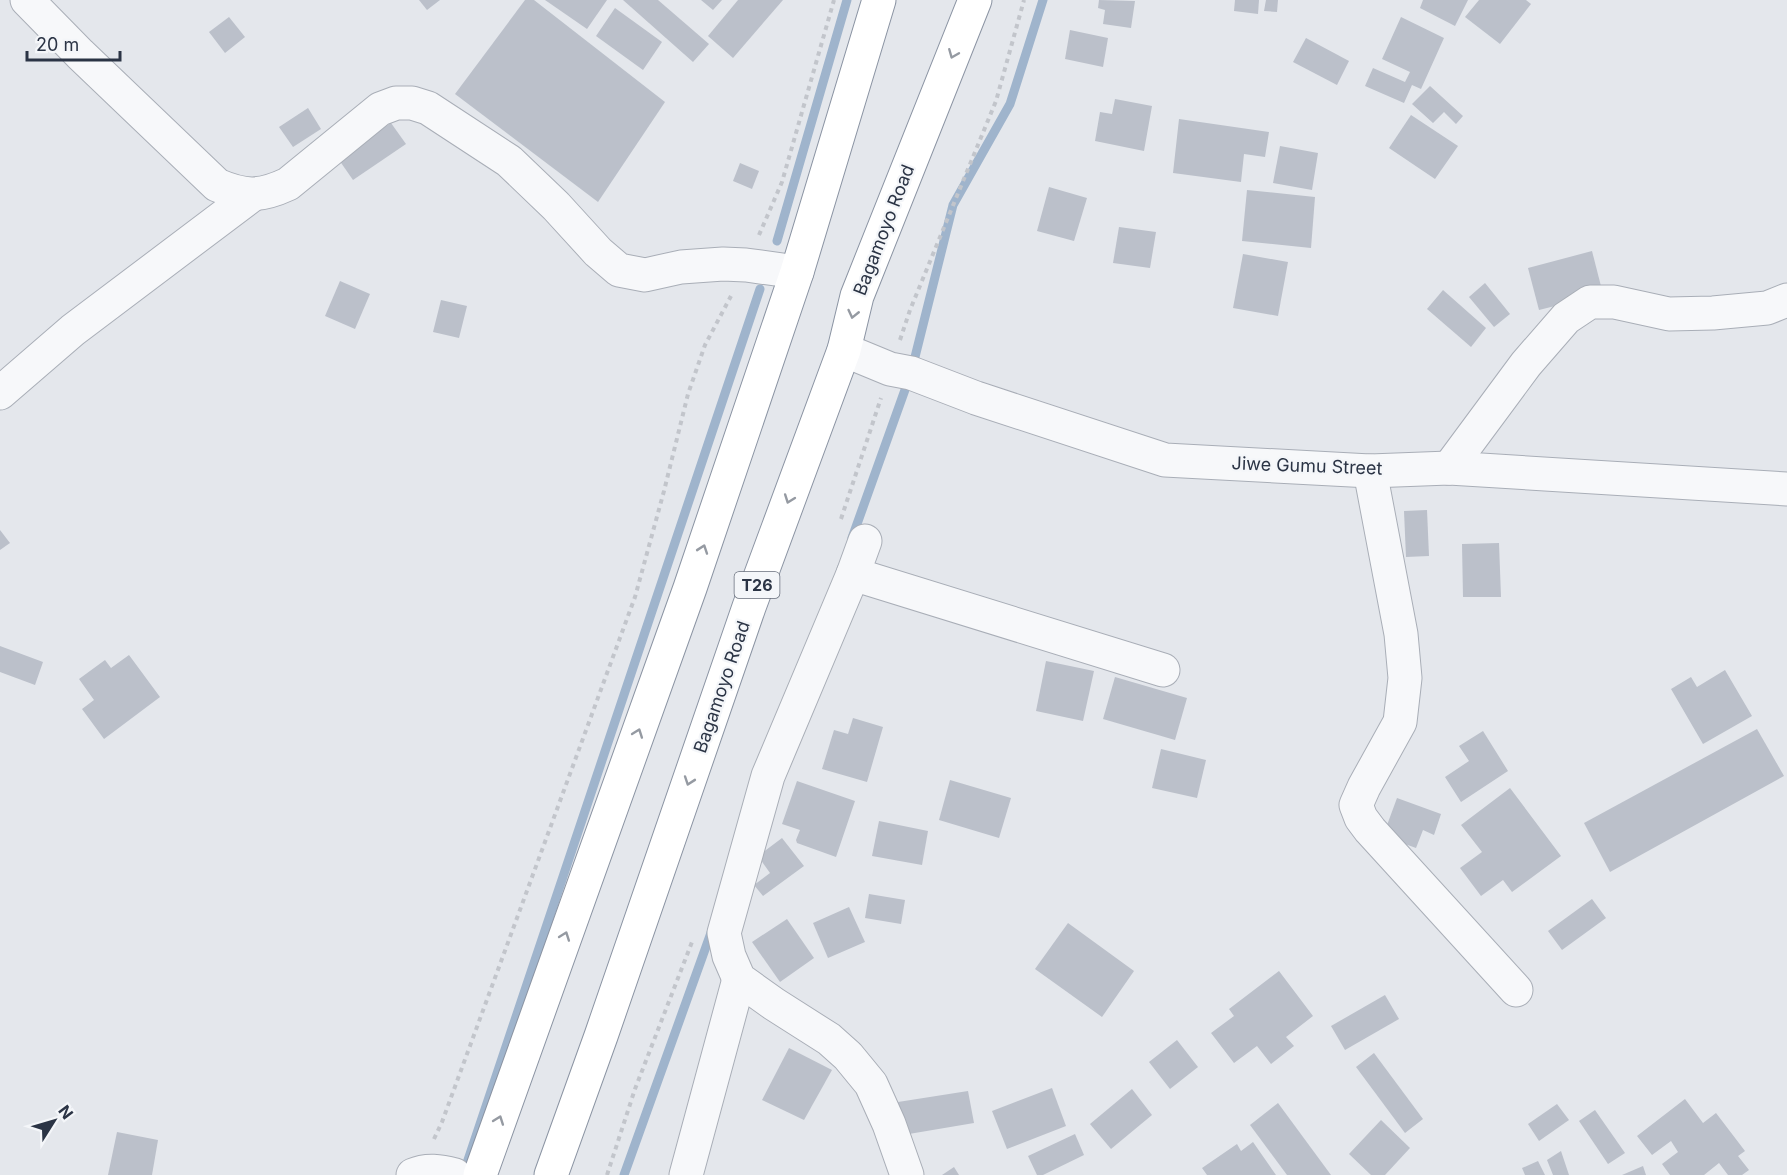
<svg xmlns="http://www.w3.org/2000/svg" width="1787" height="1175" font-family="Inter,sans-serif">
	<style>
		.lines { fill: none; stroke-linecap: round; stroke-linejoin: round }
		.stream { stroke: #9fb4cc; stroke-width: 9 }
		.building { fill: #bbc0ca }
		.minor-casing { stroke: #a9aeb7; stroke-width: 35 }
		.highway-casing { stroke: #8b94a3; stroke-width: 35 }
		.path { stroke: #c2c5cb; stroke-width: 4; stroke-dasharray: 4.5 4.5; stroke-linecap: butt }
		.minor { stroke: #f7f8fa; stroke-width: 33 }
		.highway { stroke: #fff; stroke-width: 33 }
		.oneway { stroke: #959aa2 }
		.labels { text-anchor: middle; stroke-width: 4.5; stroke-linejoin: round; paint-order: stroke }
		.shield { fill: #f4f6f9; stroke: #676e7b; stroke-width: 1.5 }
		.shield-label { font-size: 16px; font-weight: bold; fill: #2b3445 }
		.street-label { font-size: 18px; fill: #2b3445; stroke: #f4f6f9 }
	</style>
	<rect width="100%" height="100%" fill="#e4e7ec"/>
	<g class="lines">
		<g class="stream">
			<polyline points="777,241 847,0"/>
			<polyline points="852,538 911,373 953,205 1010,104 1043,0"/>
			<polyline points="466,1166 760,289"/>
			<polyline points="624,1175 712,930"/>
		</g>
	</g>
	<g class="building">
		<polygon points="419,0 440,0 427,10"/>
		<polygon points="525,0 534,0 665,102 598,202 455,94"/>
		<polygon points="545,0 607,0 587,29"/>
		<polygon points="623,0 658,0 709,44 693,62"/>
		<polygon points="701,0 722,0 713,10"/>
		<polygon points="738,0 783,0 733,58 708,36"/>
		<polygon points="1099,0 1135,1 1131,28 1103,24 1105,10 1098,8"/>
		<polygon points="1235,0 1259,0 1258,14 1234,11"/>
		<polygon points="1266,0 1278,0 1277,12 1264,11"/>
		<polygon points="1423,0 1468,0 1455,26 1420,8"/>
		<polygon points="1479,0 1526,0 1531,4 1500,44 1465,17"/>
		<polygon points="615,8 662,42 643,70 596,36"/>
		<polygon points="229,17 245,37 225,53 209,32"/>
		<polygon points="1401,17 1444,38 1421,89 1412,85 1404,103 1365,86 1373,68 1405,82 1410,72 1382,59"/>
		<polygon points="1070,30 1108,38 1103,67 1065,59"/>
		<polygon points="1306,38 1349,61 1337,85 1293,62"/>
		<polygon points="1430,86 1463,116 1456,124 1444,112 1433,123 1412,104"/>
		<polygon points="1115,99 1152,106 1144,151 1095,141 1100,112 1112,114"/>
		<polygon points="308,108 321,129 293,147 279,127"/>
		<polygon points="1411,115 1458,146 1435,179 1389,148"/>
		<polygon points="1179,119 1269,132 1265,157 1244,154 1241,182 1173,173"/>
		<polygon points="391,123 406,144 353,180 337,157"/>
		<polygon points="1280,146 1318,153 1312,190 1273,183"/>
		<polygon points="740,163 759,171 752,189 733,181"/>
		<polygon points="1049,187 1087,198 1074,241 1037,231"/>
		<polygon points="1247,190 1315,197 1311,248 1242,241"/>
		<polygon points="1119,227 1156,232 1150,268 1113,263"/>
		<polygon points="1592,251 1603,294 1539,310 1528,268"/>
		<polygon points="1243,254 1288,262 1278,316 1233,308"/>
		<polygon points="340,281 370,294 355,329 325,316"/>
		<polygon points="1485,283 1510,314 1494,327 1469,297"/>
		<polygon points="1443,290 1486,328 1471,347 1427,309"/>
		<polygon points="441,300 467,306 459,338 433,332"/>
		<polygon points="1427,510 1429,556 1406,557 1404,511"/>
		<polygon points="0,530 10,543 0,550"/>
		<polygon points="1499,543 1501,597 1463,597 1462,544"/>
		<polygon points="0,646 43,662 35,685 0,672"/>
		<polygon points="129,655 160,697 104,739 82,709 94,700 79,679 105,660 111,668"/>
		<polygon points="1046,661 1094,671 1083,721 1036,711"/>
		<polygon points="1725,670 1752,716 1703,744 1671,689 1691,677 1697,687"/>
		<polygon points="1115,677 1187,698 1175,740 1103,719"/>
		<polygon points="853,718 883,727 867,782 822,769 834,730 848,734"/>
		<polygon points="1757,729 1784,776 1610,872 1584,823"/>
		<polygon points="1483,731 1508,771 1461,802 1445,777 1469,761 1459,746"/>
		<polygon points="1161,749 1206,760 1197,798 1152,788"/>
		<polygon points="950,780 1011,798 999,838 939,820"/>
		<polygon points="797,781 855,801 836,857 797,843 796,840 800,830 782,824"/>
		<polygon points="1510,788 1561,856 1512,892 1503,880 1481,896 1460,868 1482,852 1461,825"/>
		<polygon points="1397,798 1441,814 1434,835 1423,830 1416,848 1383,836"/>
		<polygon points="879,821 928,831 922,865 872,856"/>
		<polygon points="782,838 804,866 763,896 754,885 770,873 758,856"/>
		<polygon points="869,894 905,900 901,924 865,918"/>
		<polygon points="1592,899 1606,918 1562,950 1548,931"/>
		<polygon points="849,907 865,942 828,958 813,923"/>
		<polygon points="787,919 814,958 780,982 752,942"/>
		<polygon points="1068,923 1134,971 1102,1017 1035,969"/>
		<polygon points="1279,971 1313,1016 1286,1037 1294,1046 1271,1064 1257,1046 1234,1063 1211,1033 1234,1016 1229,1009"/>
		<polygon points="1385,995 1399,1019 1345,1050 1331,1026"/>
		<polygon points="1177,1040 1198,1067 1170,1089 1149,1062"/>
		<polygon points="789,1048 832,1070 804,1120 762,1100"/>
		<polygon points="1374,1053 1423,1119 1405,1133 1356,1067"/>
		<polygon points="1052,1088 1066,1126 1007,1149 992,1111"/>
		<polygon points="1132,1089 1152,1115 1111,1149 1090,1124"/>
		<polygon points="968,1091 974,1123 903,1135 898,1102"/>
		<polygon points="1685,1099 1703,1123 1716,1113 1745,1151 1738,1156 1749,1170 1742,1175 1728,1175 1719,1163 1704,1175 1670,1175 1662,1164 1678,1152 1671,1141 1652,1155 1637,1136"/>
		<polygon points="1278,1103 1331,1175 1287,1175 1250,1125"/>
		<polygon points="1557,1104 1569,1120 1539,1141 1528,1124"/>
		<polygon points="1595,1110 1625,1153 1608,1164 1579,1121"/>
		<polygon points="1381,1120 1410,1148 1385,1175 1371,1175 1349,1154"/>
		<polygon points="117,1132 158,1140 152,1175 108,1175"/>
		<polygon points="1075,1134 1084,1155 1043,1175 1037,1175 1028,1156"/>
		<polygon points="1253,1142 1276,1175 1207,1175 1202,1168 1237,1144 1241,1151"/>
		<polygon points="1561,1151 1569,1175 1553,1175 1547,1160"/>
		<polygon points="1538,1161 1545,1175 1525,1175 1522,1168"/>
		<polygon points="1643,1166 1646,1175 1622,1175"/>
		<polygon points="954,1167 959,1175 942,1175"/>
	</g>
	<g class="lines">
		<g class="minor-casing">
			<g id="minor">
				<path d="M27,0L80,54L217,185C245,197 260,197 288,184L380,109L396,103H412L428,108L509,161L556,206L598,252L619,270L645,275L681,267L723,264L746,265L797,272"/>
				<polyline points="844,350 890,369 911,373 976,398 1165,460 1370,471 1449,468 1787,489"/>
				<polyline points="0,393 73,330 252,195"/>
				<polyline points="1449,468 1526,364 1566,318 1590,302 1614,302 1669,314 1713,313 1767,308 1787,300"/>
				<polyline points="1370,471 1401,634 1405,678 1400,722 1364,787 1356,805 1361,818 1370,830 1516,990"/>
				<polyline points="865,541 853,574 768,776 724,933 729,956 739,979 774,1004 829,1039 848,1056 871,1084 889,1124 907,1175"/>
				<polyline points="853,574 1163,670"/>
				<path d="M413,1175C427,1169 440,1171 455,1175"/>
				<polyline points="686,1175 739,979"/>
			</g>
		</g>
		<g class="highway-casing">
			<g id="highway">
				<polyline points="480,1175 690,588 797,272 879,0"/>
				<polyline points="551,1175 601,1036 749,607 844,350 857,296 975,0"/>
			</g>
		</g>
		<g class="path">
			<polyline points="759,235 782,182 834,0"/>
			<polyline points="900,340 910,310 996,101 1024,0"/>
			<polyline points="841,519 881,398"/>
			<polyline points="434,1139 442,1122 635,597 664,491 688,394 705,345 731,296"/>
			<polyline points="607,1175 635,1089 692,942"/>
		</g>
		<use href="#minor" class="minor"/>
		<use href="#highway" class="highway"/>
	</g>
	<defs><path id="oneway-chevron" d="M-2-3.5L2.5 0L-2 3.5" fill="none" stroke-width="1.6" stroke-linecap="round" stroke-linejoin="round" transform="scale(1.5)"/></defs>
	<g class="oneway">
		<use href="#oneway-chevron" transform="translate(953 54) rotate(112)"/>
		<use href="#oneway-chevron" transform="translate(853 314) rotate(103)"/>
		<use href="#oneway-chevron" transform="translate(789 499) rotate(110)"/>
		<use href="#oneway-chevron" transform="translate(703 549) rotate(-71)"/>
		<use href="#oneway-chevron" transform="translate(638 733) rotate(-70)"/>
		<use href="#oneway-chevron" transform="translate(689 781) rotate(109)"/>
		<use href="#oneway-chevron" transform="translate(565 936) rotate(-70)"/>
		<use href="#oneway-chevron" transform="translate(499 1120) rotate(-70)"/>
	</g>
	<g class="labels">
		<rect class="shield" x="734.5" y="572" width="45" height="26" rx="4.5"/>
		<g class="shield-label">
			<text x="757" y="591">T26</text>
		</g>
		<g class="street-label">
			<text transform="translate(884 230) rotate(-69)" y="6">Bagamoyo Road</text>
			<text transform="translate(1307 466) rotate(2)" y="6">Jiwe Gumu Street</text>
			<text transform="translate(722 687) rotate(-71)" y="6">Bagamoyo Road</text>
		</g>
	</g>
	<g transform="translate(54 1121) rotate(53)" stroke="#f4f6f9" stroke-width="4.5" paint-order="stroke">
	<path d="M0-4.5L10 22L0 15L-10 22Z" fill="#2b3445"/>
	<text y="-9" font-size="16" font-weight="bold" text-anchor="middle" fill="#2b3445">N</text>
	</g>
	<path d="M27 51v9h93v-9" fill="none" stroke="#2b3445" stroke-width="3"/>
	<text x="36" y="51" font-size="18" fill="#2b3445" stroke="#f4f6f9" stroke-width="4.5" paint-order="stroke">20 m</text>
</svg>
